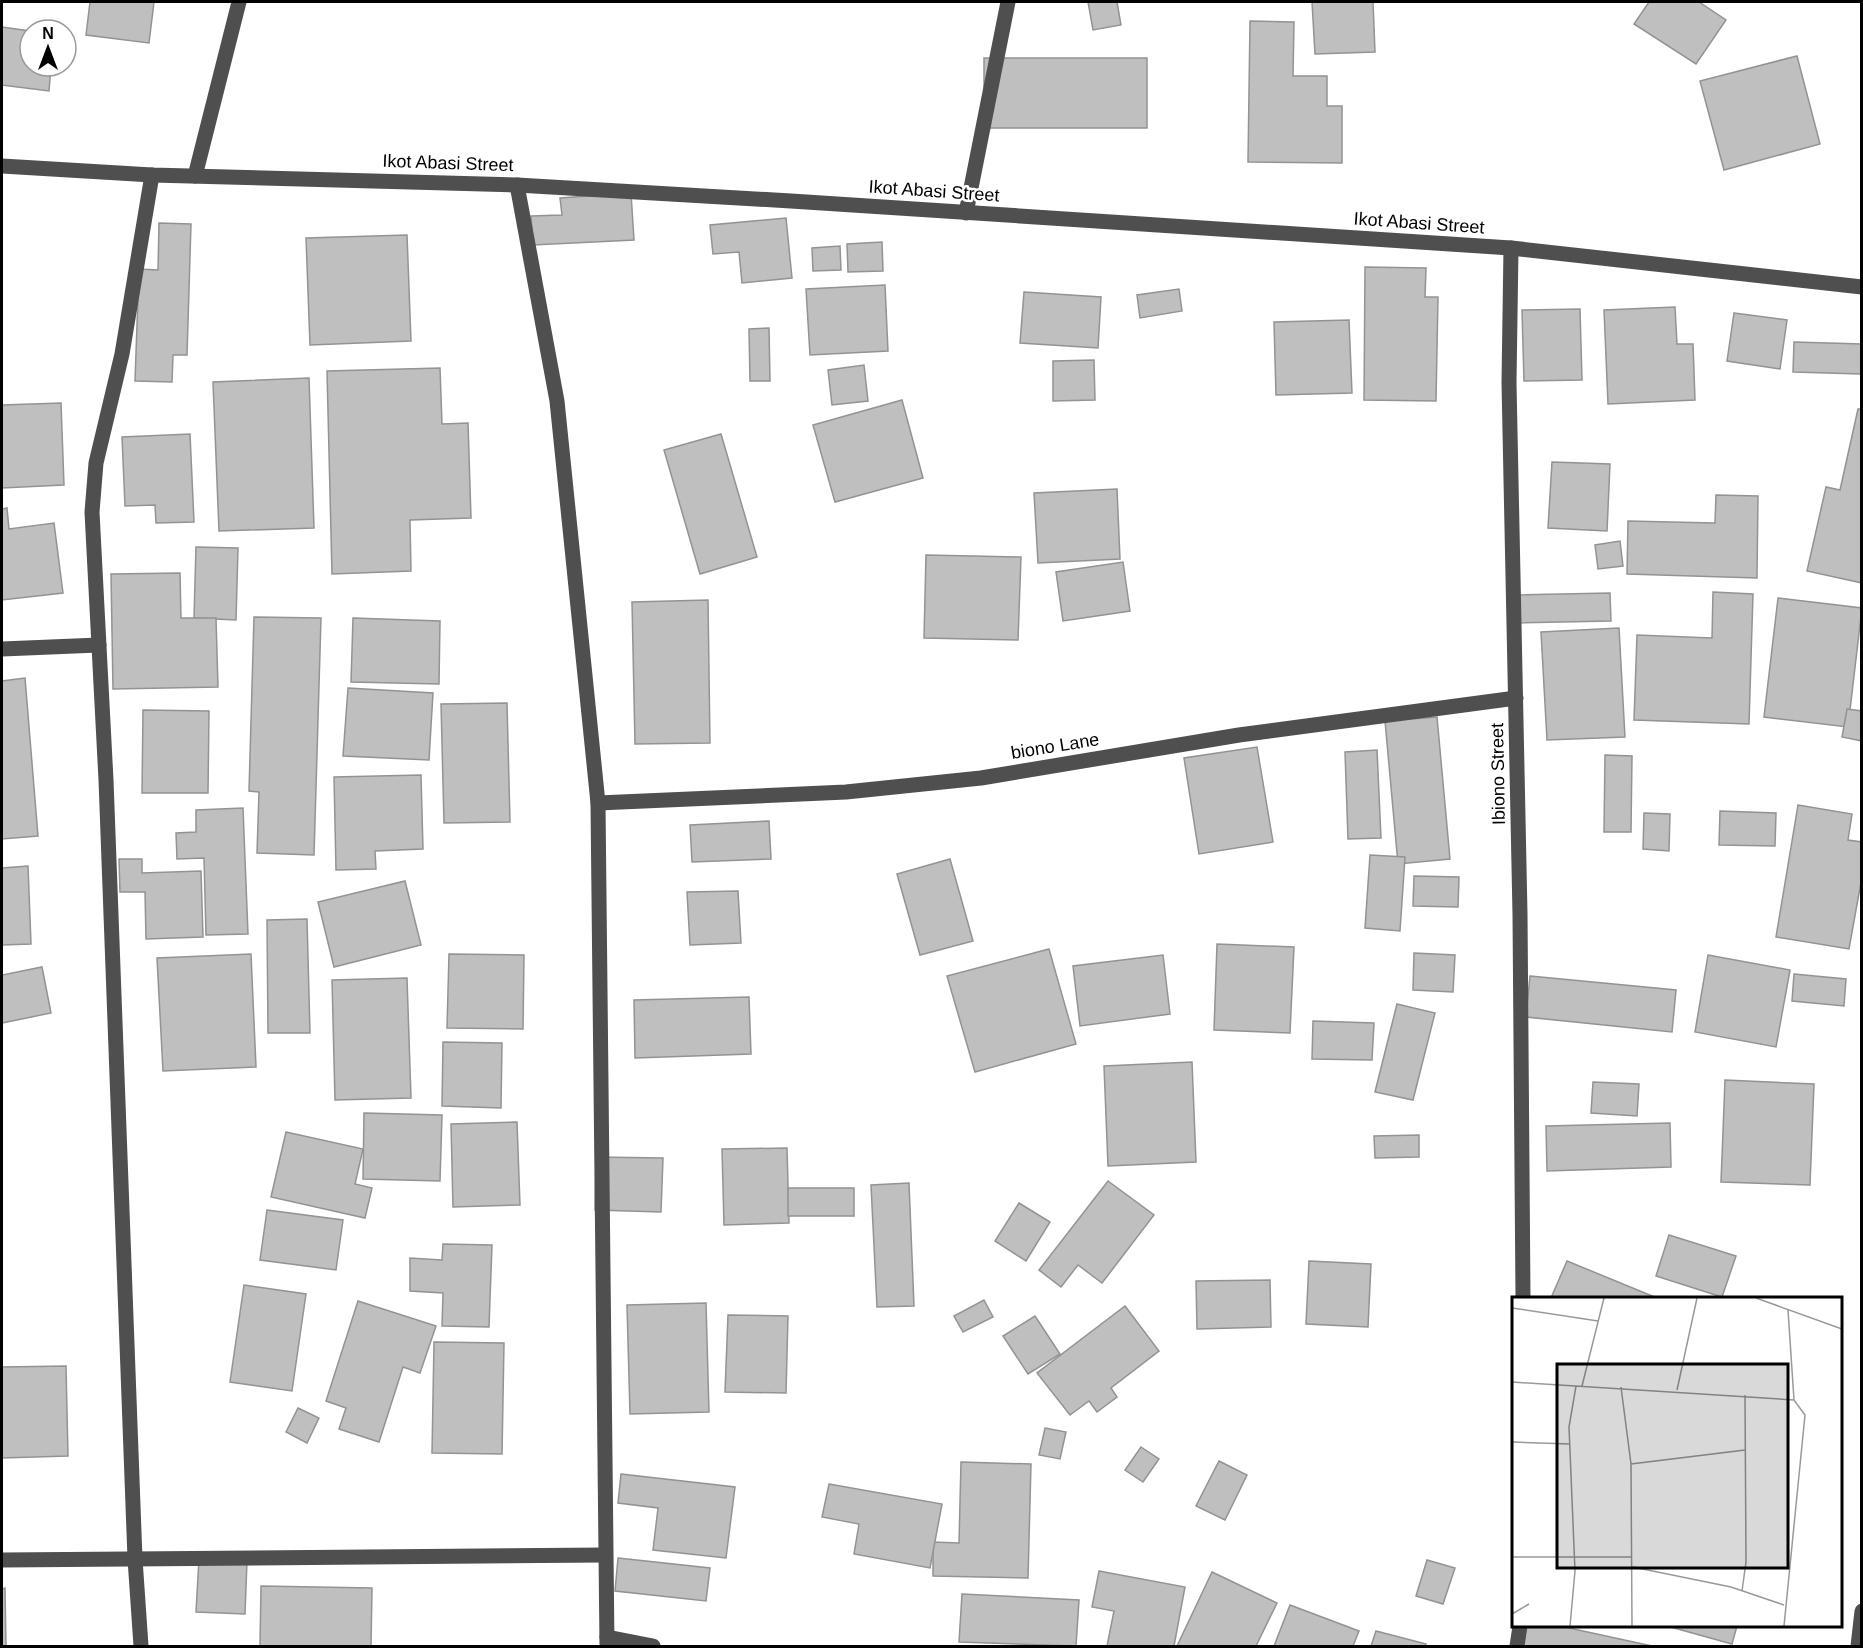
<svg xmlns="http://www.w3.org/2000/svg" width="1863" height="1648" font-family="Helvetica,sans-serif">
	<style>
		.building { fill: #bfbfbf; stroke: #939393; stroke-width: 1.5 }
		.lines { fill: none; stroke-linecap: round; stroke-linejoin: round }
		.minor { stroke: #4f4f4f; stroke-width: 15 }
		.labels { text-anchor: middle; stroke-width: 5; stroke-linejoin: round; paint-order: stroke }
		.street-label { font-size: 18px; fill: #000; stroke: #fff }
		.inset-road { fill: none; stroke: #999; stroke-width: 1.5 }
		.view { fill: #000; fill-opacity: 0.15; stroke: #000; stroke-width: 3 }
		.inset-edge { fill: none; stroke: #000; stroke-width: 3 }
	</style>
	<rect width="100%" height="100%" fill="#fff"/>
	<g class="building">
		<polygon points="90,2 154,2 149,43 86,35"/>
		<polygon points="1088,2 1117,2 1121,25 1093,30"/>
		<polygon points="1312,2 1373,2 1375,52 1315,54"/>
		<polygon points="1649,2 1699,2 1726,20 1696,64 1634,24"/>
		<polygon points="1250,21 1294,22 1293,76 1327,76 1327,106 1342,106 1342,163 1248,162"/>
		<polygon points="2,27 30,31 30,66 51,66 49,91 2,85"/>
		<polygon points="1797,56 1820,144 1724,170 1700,81"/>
		<rect x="984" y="58" width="163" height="70"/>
		<polygon points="631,193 634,240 533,245 531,216 562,215 560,198"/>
		<polygon points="786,218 792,278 742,283 739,252 713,254 710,225"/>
		<polygon points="159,223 191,224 187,355 173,355 172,382 135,381 139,269 158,270"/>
		<polygon points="407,235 411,341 310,345 306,238"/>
		<polygon points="882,242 883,271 848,272 847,244"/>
		<polygon points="840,246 841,270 813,271 812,248"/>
		<polygon points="1365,267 1426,268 1425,297 1438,297 1436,401 1364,400"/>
		<polygon points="885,285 888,351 810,355 806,289"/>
		<polygon points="1179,289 1182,311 1140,318 1137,295"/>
		<polygon points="1024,292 1101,297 1098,348 1020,343"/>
		<polygon points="1675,307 1677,344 1693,344 1695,400 1608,404 1604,310"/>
		<polygon points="1580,309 1582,380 1524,381 1522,310"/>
		<polygon points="1734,313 1787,320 1780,369 1727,361"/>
		<polygon points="1349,320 1352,393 1276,395 1274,322"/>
		<polygon points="769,328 770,381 750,381 749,329"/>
		<polygon points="1794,342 1862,344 1862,393 1861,374 1793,372"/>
		<polygon points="1094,360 1095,400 1053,401 1053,361"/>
		<polygon points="864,365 868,401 832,405 828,370"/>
		<polygon points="440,368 442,424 468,423 471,518 410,520 411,571 332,574 327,371"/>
		<polygon points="309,378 314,528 219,531 213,382"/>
		<polygon points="902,400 923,478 835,502 813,425"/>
		<polygon points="61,403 64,485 2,488 2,405"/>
		<polygon points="1858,409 1862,409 1862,583 1807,571 1826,487 1840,490"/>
		<polygon points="190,434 194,522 156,523 155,505 125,506 122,437"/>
		<polygon points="721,434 757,557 700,574 664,450"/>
		<polygon points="1552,462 1610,464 1607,531 1548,528"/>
		<polygon points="1117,489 1120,559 1038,563 1034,493"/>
		<polygon points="1716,495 1758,496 1757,578 1627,574 1628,521 1715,523"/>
		<polygon points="7,508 9,529 54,523 63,593 2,600 2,509"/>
		<polygon points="1620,541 1623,566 1598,569 1595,545"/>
		<polygon points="196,547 238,548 236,620 194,618"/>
		<polygon points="926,555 1021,557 1018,640 924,638"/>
		<polygon points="1123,562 1130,611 1063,621 1056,572"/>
		<polygon points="180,573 181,618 216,618 218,687 113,689 111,574"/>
		<polygon points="1713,592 1753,594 1749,724 1634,720 1637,635 1712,638"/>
		<polygon points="1610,593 1611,621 1518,623 1517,595"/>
		<polygon points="1778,598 1862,608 1848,727 1764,717"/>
		<polygon points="708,600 710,743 635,744 632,602"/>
		<polygon points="254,617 321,618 314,855 257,853 259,792 249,791"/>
		<polygon points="353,618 440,621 439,684 351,682"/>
		<polygon points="1619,628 1625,737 1547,740 1541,632"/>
		<polygon points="25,678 38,836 2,839 2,681"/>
		<polygon points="348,688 433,693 429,760 343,756"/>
		<polygon points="507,703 510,822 444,823 441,704"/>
		<polygon points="1847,709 1862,711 1862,741 1842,737"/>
		<polygon points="143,710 209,711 208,793 142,793"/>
		<polygon points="1437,717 1450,859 1398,864 1385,721"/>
		<polygon points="1257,747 1273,842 1199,854 1184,758"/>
		<polygon points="1377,750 1381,838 1348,839 1345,752"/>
		<polygon points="1605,755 1632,756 1631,832 1604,832"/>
		<polygon points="421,775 423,849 375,851 376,869 336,870 334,777"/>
		<polygon points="1798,805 1852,814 1848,840 1862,842 1862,877 1849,949 1776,937"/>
		<polygon points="243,808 248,934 206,935 204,858 177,859 176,833 196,832 196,810"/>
		<polygon points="1720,811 1776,813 1775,846 1719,845"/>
		<polygon points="1644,813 1670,814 1669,851 1643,849"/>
		<polygon points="769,821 771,859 692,862 690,825"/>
		<polygon points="1370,855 1405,857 1400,931 1365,928"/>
		<polygon points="119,859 142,859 142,873 201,871 203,937 146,939 145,892 120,892"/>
		<polygon points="950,859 973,941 920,955 897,874"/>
		<polygon points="28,866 31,944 2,945 2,868"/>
		<polygon points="1414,876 1459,877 1458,907 1413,906"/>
		<polygon points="405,881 421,945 334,967 318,902"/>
		<polygon points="738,891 741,943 690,945 687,892"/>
		<polygon points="307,919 310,1033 268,1033 267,920"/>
		<polygon points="1217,944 1294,947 1290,1033 1214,1030"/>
		<polygon points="1049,949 1076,1044 975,1072 947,976"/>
		<polygon points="1414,953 1455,955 1453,992 1413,990"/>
		<polygon points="251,954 256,1067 163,1071 157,958"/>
		<polygon points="449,954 524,955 523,1029 447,1028"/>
		<polygon points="1163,955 1170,1014 1080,1026 1073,966"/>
		<polygon points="1708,955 1790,970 1776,1047 1695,1032"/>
		<polygon points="42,967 51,1013 2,1023 2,975"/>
		<polygon points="1794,974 1846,979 1844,1006 1792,1001"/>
		<polygon points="1530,976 1676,990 1672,1032 1526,1017"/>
		<polygon points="407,978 411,1098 335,1100 332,980"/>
		<polygon points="749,997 751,1054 635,1058 634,1000"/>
		<polygon points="1397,1004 1435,1013 1413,1100 1375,1092"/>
		<polygon points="1313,1021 1374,1023 1372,1060 1312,1059"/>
		<polygon points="443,1042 502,1043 501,1108 442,1106"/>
		<polygon points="1192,1062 1196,1162 1108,1166 1104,1066"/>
		<polygon points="1725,1080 1814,1084 1810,1185 1721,1182"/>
		<polygon points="1593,1082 1639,1084 1637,1116 1591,1113"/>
		<polygon points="364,1113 442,1115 440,1181 363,1179"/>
		<polygon points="517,1122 520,1205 453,1207 451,1124"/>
		<polygon points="1670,1123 1671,1167 1547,1171 1546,1126"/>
		<polygon points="286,1132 363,1149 355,1184 372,1188 365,1218 271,1197"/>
		<polygon points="1419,1135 1419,1157 1375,1158 1374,1136"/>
		<polygon points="787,1148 789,1223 724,1225 722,1149"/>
		<polygon points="596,1157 663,1158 661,1212 595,1210"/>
		<polygon points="1108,1181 1154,1215 1102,1283 1078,1265 1061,1287 1039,1270"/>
		<polygon points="909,1183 914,1306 877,1307 871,1185"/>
		<rect x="788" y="1188" width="66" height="28"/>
		<polygon points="1019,1203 1050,1222 1026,1261 995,1241"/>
		<polygon points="267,1210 343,1220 336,1270 260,1260"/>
		<polygon points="1669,1235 1736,1256 1722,1297 1656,1276"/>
		<polygon points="443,1244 492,1245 489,1327 442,1326 443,1293 410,1291 410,1258 442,1260"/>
		<polygon points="1309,1261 1371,1264 1368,1327 1306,1324"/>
		<polygon points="1567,1261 1657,1298 1551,1298"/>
		<polygon points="1270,1280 1271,1327 1197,1329 1196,1281"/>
		<polygon points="244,1285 306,1294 292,1391 230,1382"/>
		<polygon points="984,1300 993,1317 963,1332 954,1316"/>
		<polygon points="358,1301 436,1326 420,1373 403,1367 379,1442 339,1429 346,1408 326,1401"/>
		<polygon points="706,1303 709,1412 630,1414 627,1305"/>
		<polygon points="1125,1306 1159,1351 1111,1388 1117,1397 1097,1412 1089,1401 1070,1415 1037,1373"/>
		<polygon points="728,1315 788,1316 786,1393 725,1392"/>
		<polygon points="1035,1316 1060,1354 1028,1374 1003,1336"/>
		<polygon points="434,1342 504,1343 502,1454 432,1453"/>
		<polygon points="66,1366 68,1456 2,1458 2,1367"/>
		<polygon points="298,1408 319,1418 307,1443 286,1432"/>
		<polygon points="1045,1428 1066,1432 1060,1459 1039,1455"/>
		<polygon points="1141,1447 1159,1459 1143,1482 1125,1470"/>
		<polygon points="1219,1461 1247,1475 1225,1520 1196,1506"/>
		<polygon points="961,1462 1031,1464 1028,1578 933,1576 933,1542 959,1543"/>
		<polygon points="621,1474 735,1487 726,1558 653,1550 658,1508 618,1503"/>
		<polygon points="829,1484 942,1504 930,1568 854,1554 859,1524 822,1517"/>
		<polygon points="618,1558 710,1568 706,1601 615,1591"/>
		<polygon points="199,1559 247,1561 245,1614 196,1612"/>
		<polygon points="1427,1560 1455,1568 1443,1604 1416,1596"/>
		<polygon points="1099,1571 1185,1587 1174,1646 1107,1646 1114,1611 1092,1607"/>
		<polygon points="1212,1572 1277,1603 1256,1646 1177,1646"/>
		<polygon points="261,1586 372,1588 371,1646 260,1646"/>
		<polygon points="5,1588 6,1646 2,1646 2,1589"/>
		<polygon points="962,1594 1079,1600 1076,1646 959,1642"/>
		<polygon points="1290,1605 1359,1631 1353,1646 1274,1646"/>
		<polygon points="1519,1626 1560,1626 1652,1646 1515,1646"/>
		<polygon points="1667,1626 1737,1626 1732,1644"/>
		<polygon points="1376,1631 1426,1644 1425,1646 1371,1646"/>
	</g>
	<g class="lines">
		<g class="minor">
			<polyline points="2,166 152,175 517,185 791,201 1511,248 1862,287"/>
			<polyline points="195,176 239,2"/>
			<polyline points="517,185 557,401 598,803 607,1646"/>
			<polyline points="966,213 1008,2"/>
			<polyline points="1511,248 1509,383 1520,914 1523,1298"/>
			<polyline points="2,649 99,645"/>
			<polyline points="598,803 846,792 981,778 1239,735 1516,698"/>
			<polyline points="2,1560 605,1555"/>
			<polyline points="607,1637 653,1646"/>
			<polyline points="141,1646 135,1559 106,780 92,512 96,463 122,354 152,175"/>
			<polyline points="1517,1646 1520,1626"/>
			<polyline points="1858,1646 1862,1611"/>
		</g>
	</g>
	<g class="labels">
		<g class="street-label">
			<text transform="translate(448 163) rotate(2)" y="6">Ikot Abasi Street</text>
			<text transform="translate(934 191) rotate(4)" y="6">Ikot Abasi Street</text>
			<text transform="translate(1419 223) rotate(4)" y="6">Ikot Abasi Street</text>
			<text transform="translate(1055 746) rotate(-9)" y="6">biono Lane</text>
			<text transform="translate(1498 774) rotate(-91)" y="6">Ibiono Street</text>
		</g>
	</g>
	<g transform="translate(1512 1297)">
		<rect width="330" height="330" fill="#fff"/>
		<path class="inset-road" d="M244,1L330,32M0,11L86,24M276,13L282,103M0,24V61M0,85L282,103L293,118L272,329M70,89L92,1M109,90L119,167L120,329M165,93L185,1M0,145L58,147M119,167L233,153M0,260H120M121,270L219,290L272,308M230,294L234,265L233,98M0,317L17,307M58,329L63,274L57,130L64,89"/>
		<path class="view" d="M45,67H276V271H45Z"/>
		<rect width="330" height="330" class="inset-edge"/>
	</g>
	<rect width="1863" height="1648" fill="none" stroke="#000000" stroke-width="6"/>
	<g transform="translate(48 48)"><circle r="28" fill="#ffffff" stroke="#999999" stroke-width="1.5"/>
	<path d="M0-4.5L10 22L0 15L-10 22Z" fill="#000000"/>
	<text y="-9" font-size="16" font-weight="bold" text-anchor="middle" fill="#000000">N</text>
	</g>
</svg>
